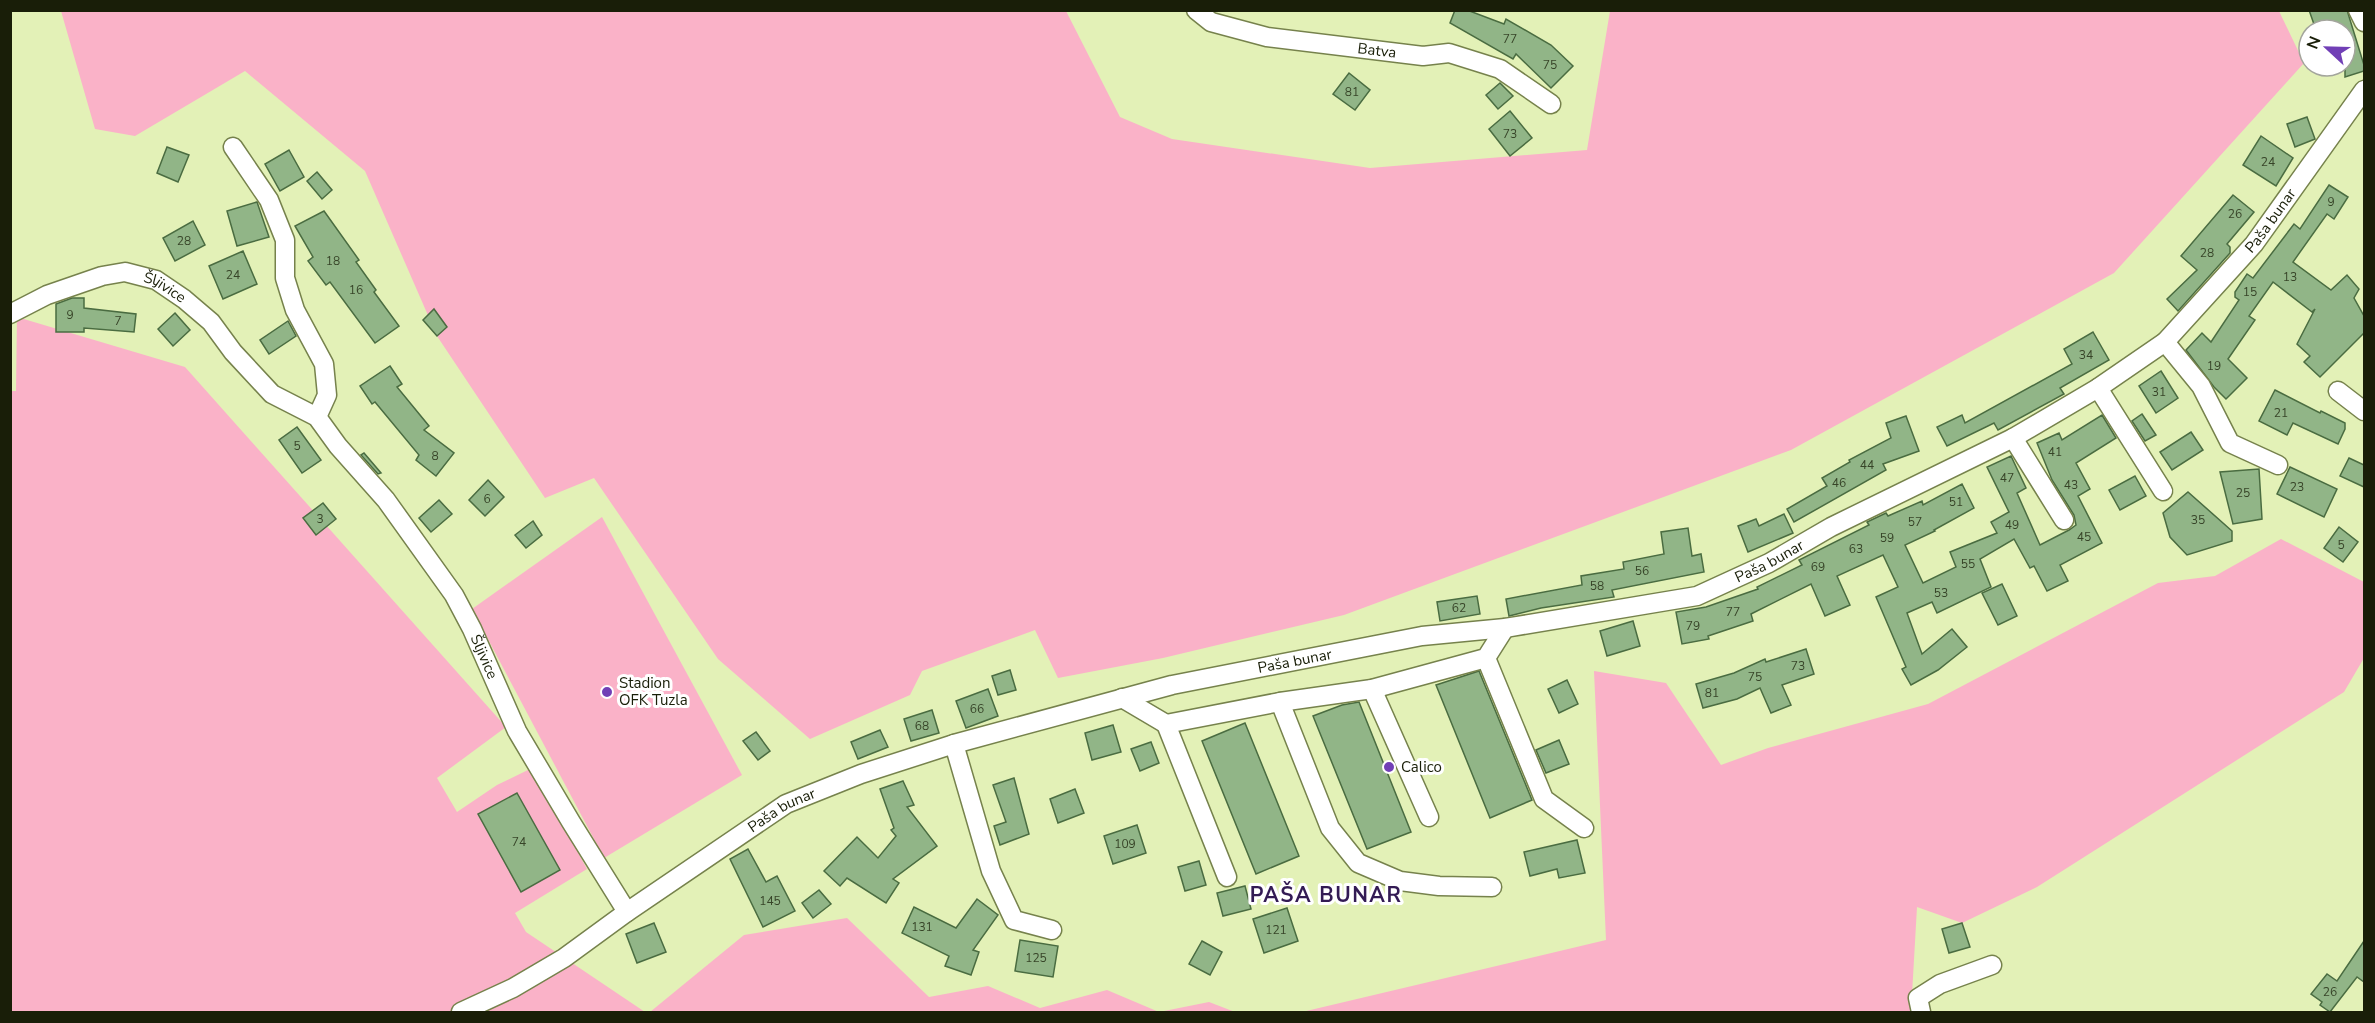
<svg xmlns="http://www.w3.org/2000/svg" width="2375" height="1023" font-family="'Nunito Sans',sans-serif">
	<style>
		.green { fill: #fab2c8 }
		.building { fill: #91b587; stroke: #4a6c41; stroke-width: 1.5 }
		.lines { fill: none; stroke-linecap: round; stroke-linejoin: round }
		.street-casing { stroke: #76824c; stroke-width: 21 }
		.street { stroke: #fff; stroke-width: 18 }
		.poi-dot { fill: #713fb6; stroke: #fff; stroke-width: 2 }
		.labels { text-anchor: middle; stroke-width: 6; stroke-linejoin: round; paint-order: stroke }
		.number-label { font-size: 12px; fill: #374428 }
		.street-label { font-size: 15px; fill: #191e08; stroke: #fff }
		.poi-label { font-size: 15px; fill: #191e08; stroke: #fff; text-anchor: start }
		.district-label { font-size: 21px; font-weight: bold; letter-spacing: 1.5px; fill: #331b54; stroke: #fff }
	</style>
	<rect width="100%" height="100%" fill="#e3f1b7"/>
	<g class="green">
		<polygon points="61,11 1066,11 1120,117 1172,139 1370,168 1587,150 1610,11 2279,11 2304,63 2114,273 1791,450 1344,615 1163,658 1058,678 1035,630 922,671 910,695 810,739 718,659 594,478 545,498 437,336 365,171 245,71 135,136 95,129"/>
		<polygon points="17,317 185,367 506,727 437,778 457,812 497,785 532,768 587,869 515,913 526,932 645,1012 11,1012 10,391 16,391"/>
		<polygon points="602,517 742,775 604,858 472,609"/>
		<polygon points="2281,539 2364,582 2364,658 2344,692 2037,887 1962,923 1917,907 1911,1012 1302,1012 1606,940 1594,671 1666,683 1721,765 1768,748 1928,704 2158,583 2215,576"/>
		<polygon points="847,918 929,997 988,986 1040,1008 1107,990 1159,1012 1209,1002 1235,1012 650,1012 744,935"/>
	</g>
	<g class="building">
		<polygon points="1455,10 1467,10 1504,24 1506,19 1551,45 1573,66 1551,88 1516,54 1513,59 1450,23"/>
		<polygon points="2309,10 2347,10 2364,65 2364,71 2345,77 2345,30 2316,30"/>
		<polygon points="1349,73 1370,90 1355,110 1333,94"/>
		<polygon points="1500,83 1513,96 1498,109 1486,95"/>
		<polygon points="1510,111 1532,138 1510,156 1489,129"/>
		<polygon points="2307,117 2315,139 2295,147 2287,124"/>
		<polygon points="2261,136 2293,158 2276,186 2243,165"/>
		<polygon points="167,147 189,155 178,182 157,173"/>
		<polygon points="289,150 304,177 280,191 265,164"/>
		<polygon points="317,172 332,190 322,199 307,181"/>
		<polygon points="2329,185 2348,197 2334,219 2327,214 2293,262 2331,290 2347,275 2359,289 2354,298 2364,316 2364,333 2320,377 2304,362 2310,356 2297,344 2315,309 2312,312 2273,282 2249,316 2255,320 2228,359 2247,378 2226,399 2214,387 2186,350 2202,333 2211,342 2239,300 2235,297 2235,292 2247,274 2253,278 2294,224 2300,229"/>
		<polygon points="2233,195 2254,212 2227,244 2230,247 2230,253 2178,311 2167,299 2197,270 2181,256"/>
		<polygon points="257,202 269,237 237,246 227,211"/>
		<polygon points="324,211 359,260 356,262 376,290 374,292 399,326 375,343 330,282 326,285 308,261 313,257 295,226"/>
		<polygon points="193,221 205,245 175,261 163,238"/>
		<polygon points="243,251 257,284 223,299 209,266"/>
		<polygon points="72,298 84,298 84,308 136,314 134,332 84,328 84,332 56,332 56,304"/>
		<polygon points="434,309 447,327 437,336 423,320"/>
		<polygon points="175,313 190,330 173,346 158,329"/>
		<polygon points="288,321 296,336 269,354 260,340"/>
		<polygon points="2093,332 2109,360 2060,388 2064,394 1998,430 1994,423 1947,446 1937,427 1962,415 1965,423 2072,364 2064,349"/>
		<polygon points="390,366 402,384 397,387 429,426 424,430 454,453 436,476 416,460 419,455 375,402 372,404 360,386"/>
		<polygon points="2161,371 2178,398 2156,413 2139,386"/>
		<polygon points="2275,390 2320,413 2321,411 2345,423 2345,429 2338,444 2293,423 2287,435 2259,421"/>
		<polygon points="2142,414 2156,435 2145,441 2132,421"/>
		<polygon points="2102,415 2116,438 2076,463 2090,489 2078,496 2102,543 2060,565 2068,581 2047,591 2034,566 2030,568 2014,539 1980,559 1991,587 1937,613 1932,602 1907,613 1922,654 1952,629 1967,647 1938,670 1911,685 1902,669 1906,667 1876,597 1898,587 1883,555 1837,576 1850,605 1825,616 1811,584 1751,614 1753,621 1708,636 1709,639 1682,644 1676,612 1706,607 1758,589 1757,587 1802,565 1799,560 1869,525 1867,522 1886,513 1888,516 1922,501 1923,505 1962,484 1974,508 1934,530 1935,531 1905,545 1923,583 1956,567 1950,552 1997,533 1991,522 2009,512 1987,467 2011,456 2026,488 2017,493 2040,545 2069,530 2076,525 2074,515 2052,480 2037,443 2059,433 2062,440"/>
		<polygon points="1906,416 1919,451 1883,464 1886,470 1794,522 1787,509 1827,486 1822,478 1850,462 1849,460 1891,438 1886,423"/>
		<polygon points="297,427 321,460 302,473 279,440"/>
		<polygon points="2191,432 2203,450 2172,470 2160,452"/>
		<polygon points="364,453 381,473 378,474 361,455"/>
		<polygon points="2349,458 2364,465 2364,487 2340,476"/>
		<polygon points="2290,467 2337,489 2324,517 2277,494"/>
		<polygon points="2259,469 2262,519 2233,524 2220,472"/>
		<polygon points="2135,476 2146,496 2120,510 2109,490"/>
		<polygon points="488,480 504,497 485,516 469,500"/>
		<polygon points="2188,492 2232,531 2232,541 2187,555 2170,537 2163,513"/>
		<polygon points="439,500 452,514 431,532 419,518"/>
		<polygon points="323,503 336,519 316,535 303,518"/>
		<polygon points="1784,514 1793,533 1748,552 1738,526 1756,519 1759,526"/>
		<polygon points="533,521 542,535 526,548 515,535"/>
		<polygon points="2339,527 2358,542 2343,562 2324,548"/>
		<polygon points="1688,528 1692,556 1701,554 1704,572 1612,590 1614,597 1541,608 1509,616 1506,599 1582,585 1581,576 1624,569 1623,562 1664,554 1661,532"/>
		<polygon points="2002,584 2017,616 1998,625 1982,593"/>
		<polygon points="1477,596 1480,614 1440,621 1437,602"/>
		<polygon points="1633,621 1640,646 1607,656 1600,631"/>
		<polygon points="1806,649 1814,674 1782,685 1791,705 1771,713 1760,688 1737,699 1703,708 1696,684 1734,673 1765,659 1766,662"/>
		<polygon points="1010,670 1016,690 998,695 992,676"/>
		<polygon points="1479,671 1532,800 1490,818 1436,685"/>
		<polygon points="1567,680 1578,704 1559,713 1548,689"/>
		<polygon points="988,689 998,716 966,728 956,701"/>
		<polygon points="1359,702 1411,832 1367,849 1313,716 1342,705"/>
		<polygon points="932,710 939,733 911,741 904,719"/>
		<polygon points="1245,723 1299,856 1256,874 1202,741"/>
		<polygon points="1113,725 1121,752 1092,760 1085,733"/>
		<polygon points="880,730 888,747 858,759 851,742"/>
		<polygon points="756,732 770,751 758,760 743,741"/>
		<polygon points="1559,740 1569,764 1546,773 1536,750"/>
		<polygon points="1151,742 1159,763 1140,771 1131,749"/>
		<polygon points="1014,778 1029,834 1000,845 994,826 1006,822 993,785"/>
		<polygon points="903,781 914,805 907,807 937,846 893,879 899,883 886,903 847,878 840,886 824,871 857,837 878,858 896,836 891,830 894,828 880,789"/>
		<polygon points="1075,789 1084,813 1058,823 1050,799"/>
		<polygon points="517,793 560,870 521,892 478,814"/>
		<polygon points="1137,825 1146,853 1113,864 1104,836"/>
		<polygon points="1577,840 1585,873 1559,878 1557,869 1530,876 1524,852"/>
		<polygon points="748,849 766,882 777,876 795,911 763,927 730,859"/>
		<polygon points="1199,861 1206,885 1185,891 1178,867"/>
		<polygon points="1245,886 1251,909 1223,916 1217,893"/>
		<polygon points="819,890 831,904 813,918 802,903"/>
		<polygon points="977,899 998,915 973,950 979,952 971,975 945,966 949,956 902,933 914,907 956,928"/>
		<polygon points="1287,908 1298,941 1264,953 1253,919"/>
		<polygon points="654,923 666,952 637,963 626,934"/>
		<polygon points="1962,923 1970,947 1949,953 1942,929"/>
		<polygon points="1020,940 1058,946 1053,977 1015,971"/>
		<polygon points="1202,941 1222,952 1210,975 1189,964"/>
		<polygon points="2364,941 2364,982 2357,977 2330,1012 2320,1005 2322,1002 2311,994 2327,974 2337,981"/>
	</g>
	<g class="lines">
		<g class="street-casing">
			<g id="street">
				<path id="s1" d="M1196,10L1211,22L1267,37L1423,56L1449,53L1500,69L1551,104"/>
				<polyline points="2358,10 2364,22"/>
				<polyline points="233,147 269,200 285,240 285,278 295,310 324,364 327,395 317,417"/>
				<path id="s2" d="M10,314L47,295L102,276L125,272L156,280L184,299L211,322L233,352L272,394L317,417L338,446L386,500L454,595L472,629L517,731L571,822L627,912"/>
				<polyline points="2165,342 2201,386 2230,443 2278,465"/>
				<polyline points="2098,388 2163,491"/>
				<polyline points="2338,391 2364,411"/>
				<polyline points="2013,438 2064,520"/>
				<polyline points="1486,658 1544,799 1584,828"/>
				<polyline points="1372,689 1429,817"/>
				<polyline points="1122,698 1166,724 1280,702 1372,689 1486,658 1505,628"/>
				<polyline points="1280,702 1330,828 1358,863 1400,881 1439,886 1492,887"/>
				<polyline points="1166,724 1227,877"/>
				<polyline points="954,744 991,871 1014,920 1052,930"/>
				<path id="s3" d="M461,1012L513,988L564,958L627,912L786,804L861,774L954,744L1172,685L1422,636L1505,628L1697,596L1769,563L1831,527L2013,438L2098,388L2165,342L2254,244L2364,90"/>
				<polyline points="1921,1012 1918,998 1940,984 1992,965"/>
			</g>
		</g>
		<use href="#street" class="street"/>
	</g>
	<g class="poi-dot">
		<circle cx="607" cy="692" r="6"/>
		<circle cx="1389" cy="767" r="6"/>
	</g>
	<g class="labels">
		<g class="number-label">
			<text x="1510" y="43">77</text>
			<text x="1550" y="69">75</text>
			<text x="1352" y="96">81</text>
			<text x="1510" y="138">73</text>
			<text x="2268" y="166">24</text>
			<text x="2331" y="206">9</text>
			<text x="2235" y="218">26</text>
			<text x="184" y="245">28</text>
			<text x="2207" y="257">28</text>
			<text x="333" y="265">18</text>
			<text x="233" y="279">24</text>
			<text x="2290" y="281">13</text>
			<text x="356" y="294">16</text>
			<text x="2250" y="296">15</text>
			<text x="70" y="319">9</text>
			<text x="118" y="325">7</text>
			<text x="2086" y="359">34</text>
			<text x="2214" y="370">19</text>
			<text x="2159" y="396">31</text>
			<text x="2281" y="417">21</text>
			<text x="297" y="450">5</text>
			<text x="2055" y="456">41</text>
			<text x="435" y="460">8</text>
			<text x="1867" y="469">44</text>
			<text x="2007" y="482">47</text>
			<text x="1839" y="487">46</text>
			<text x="2071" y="489">43</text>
			<text x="2297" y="491">23</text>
			<text x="2243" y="497">25</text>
			<text x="487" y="503">6</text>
			<text x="1956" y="506">51</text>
			<text x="320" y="523">3</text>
			<text x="2198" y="524">35</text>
			<text x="1915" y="526">57</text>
			<text x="2012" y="529">49</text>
			<text x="2084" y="541">45</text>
			<text x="1887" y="542">59</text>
			<text x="2341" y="549">5</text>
			<text x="1856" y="553">63</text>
			<text x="1968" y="568">55</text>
			<text x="1818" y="571">69</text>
			<text x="1642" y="575">56</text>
			<text x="1597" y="590">58</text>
			<text x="1941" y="597">53</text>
			<text x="1459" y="612">62</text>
			<text x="1733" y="616">77</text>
			<text x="1693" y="630">79</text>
			<text x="1798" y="670">73</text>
			<text x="1755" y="681">75</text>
			<text x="1712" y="697">81</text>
			<text x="977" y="713">66</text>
			<text x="922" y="730">68</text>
			<text x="519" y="846">74</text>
			<text x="1125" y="848">109</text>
			<text x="770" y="905">145</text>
			<text x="922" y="931">131</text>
			<text x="1276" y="934">121</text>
			<text x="1036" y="962">125</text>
			<text x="2330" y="996">26</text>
		</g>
		<g class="street-label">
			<text dy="5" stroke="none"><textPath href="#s1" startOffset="188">Batva</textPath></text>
			<text dy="5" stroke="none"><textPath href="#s3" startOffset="2018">Paša bunar</textPath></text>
			<text dy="5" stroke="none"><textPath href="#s2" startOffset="166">Šljivice</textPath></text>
			<text dy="5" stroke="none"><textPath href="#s3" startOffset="1404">Paša bunar</textPath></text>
			<text dy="5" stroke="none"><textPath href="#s2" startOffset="663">Šljivice</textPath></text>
			<text dy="5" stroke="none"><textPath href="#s3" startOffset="916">Paša bunar</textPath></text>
			<text dy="5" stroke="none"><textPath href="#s3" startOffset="380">Paša bunar</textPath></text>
		</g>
		<g class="poi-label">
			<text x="619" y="688">Stadion<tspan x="619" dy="17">OFK Tuzla</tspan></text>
			<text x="1401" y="772">Calico</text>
		</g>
		<g class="district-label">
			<text x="1326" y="902">PAŠA BUNAR</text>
		</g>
	</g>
	<rect width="2375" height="1023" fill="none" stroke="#191e08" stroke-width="24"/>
	<g transform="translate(2327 48) rotate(292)"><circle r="28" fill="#ffffff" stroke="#a3a59c" stroke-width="1.5"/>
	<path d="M0-4.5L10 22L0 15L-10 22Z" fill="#713fb6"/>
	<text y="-9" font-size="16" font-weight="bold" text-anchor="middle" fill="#191e08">N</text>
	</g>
</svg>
